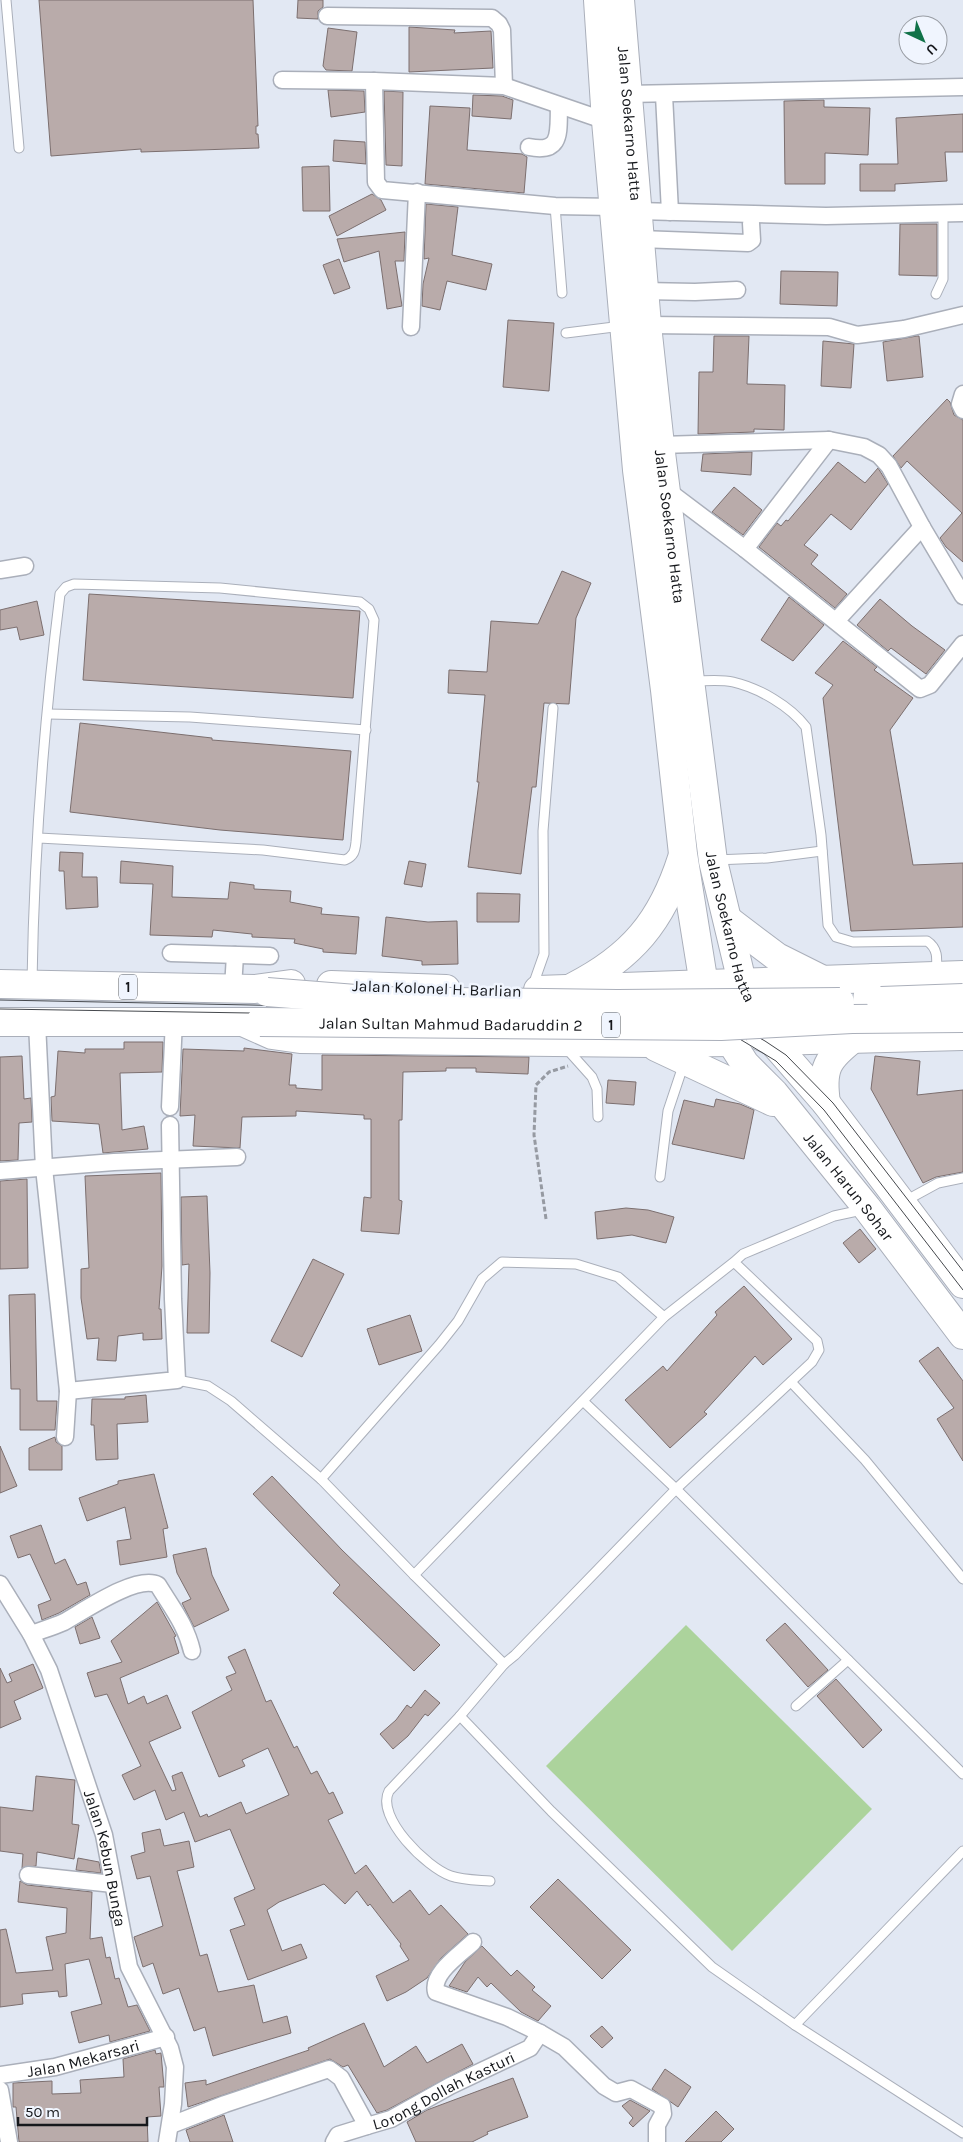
<svg xmlns="http://www.w3.org/2000/svg" width="963" height="2142" font-family="Karla,sans-serif">
	<style>
		.green { fill: #acd39c }
		.building { fill: #b9abaa; stroke: #7c6f6f }
		.lines { fill: none; stroke-linecap: round; stroke-linejoin: round }
		.service-casing { stroke: #aaafba; stroke-width: 11 }
		.minor-casing { stroke: #aaafba; stroke-width: 19 }
		.trunk-casing { stroke: #aaafba; stroke-width: 30 }
		.path { stroke: #969aa2; stroke-width: 3; stroke-dasharray: 5 2.5; stroke-linecap: butt }
		.service { stroke: #fff; stroke-width: 9 }
		.minor { stroke: #fff; stroke-width: 16 }
		.trunk { stroke: #fff; stroke-width: 28 }
		.tram { stroke: #45484d; stroke-width: 1 }
		.trunk-bridge-casing { stroke: #aaafba; stroke-width: 30; stroke-linecap: butt }
		.trunk-bridge { stroke: #fff; stroke-width: 28 }
		.labels { text-anchor: middle; stroke-width: 5; stroke-linejoin: round; paint-order: stroke }
		.shield { fill: #f0f5fe; stroke: #575a60; stroke-width: 1 }
		.shield-label { font-size: 15px; font-weight: bold; fill: #16181c }
		.street-label { font-size: 16px; fill: #16181c; stroke: #f0f5fe }
	</style>
	<rect width="100%" height="100%" fill="#e2e8f3"/>
	<polygon class="green" points="686,1625 872,1809 732,1951 546,1766"/>
	<g class="building">
		<polygon points="39,0 253,0 258,126 256,126 256,134 258,134 259,148 141,152 141,149 51,156"/>
		<polygon points="298,0 323,0 323,7 318,11 318,19 297,18"/>
		<polygon points="409,27 455,30 454,33 491,31 493,68 409,72"/>
		<polygon points="328,28 357,32 352,71 326,70 323,66"/>
		<polygon points="328,90 364,91 365,112 331,117"/>
		<polygon points="384,91 403,92 402,166 386,165"/>
		<polygon points="473,95 502,96 513,100 511,119 472,116"/>
		<polygon points="824,100 824,107 870,108 868,155 825,153 825,184 785,184 784,101"/>
		<polygon points="430,106 470,108 467,150 522,154 527,157 524,193 425,184"/>
		<polygon points="963,114 963,152 945,152 947,181 895,184 895,191 860,191 860,164 898,164 896,118"/>
		<polygon points="334,140 365,142 366,164 333,161"/>
		<polygon points="329,166 330,211 303,211 302,167"/>
		<polygon points="372,194 381,200 386,210 337,236 329,216"/>
		<polygon points="426,204 458,207 452,255 492,264 486,290 447,281 440,310 422,306 423,284 429,258 424,259"/>
		<polygon points="900,224 937,224 937,276 899,275"/>
		<polygon points="405,232 404,261 395,261 402,306 387,309 379,251 344,262 337,239"/>
		<polygon points="339,259 350,288 334,294 323,265"/>
		<polygon points="781,271 838,272 837,306 780,304"/>
		<polygon points="508,320 554,323 549,391 503,387"/>
		<polygon points="714,336 749,336 747,384 785,385 784,430 754,429 754,432 698,434 699,372 713,372"/>
		<polygon points="917,336 919,336 923,377 887,381 883,342"/>
		<polygon points="823,341 854,344 851,388 821,386"/>
		<polygon points="947,399 950,402 954,415 963,420 963,562 946,547 940,538 962,513 907,461 901,468 893,456"/>
		<polygon points="752,452 751,475 701,471 703,454"/>
		<polygon points="838,462 865,483 878,468 888,484 851,530 831,514 804,545 818,555 811,564 847,594 835,608 759,547 777,523 781,526 786,520 788,521"/>
		<polygon points="734,487 762,510 743,535 712,512"/>
		<polygon points="562,571 591,583 576,618 569,704 544,703 536,787 532,787 521,874 468,867 479,782 477,782 485,695 448,693 449,670 487,672 491,621 538,624"/>
		<polygon points="89,594 360,611 353,698 83,680"/>
		<polygon points="789,597 824,625 793,661 761,640"/>
		<polygon points="880,599 912,626 945,650 926,674 891,648 888,651 857,625"/>
		<polygon points="37,601 44,635 20,640 17,627 0,630 0,610"/>
		<polygon points="843,641 877,667 874,670 913,698 890,730 913,865 963,863 963,927 851,931 823,698 833,685 815,673"/>
		<polygon points="80,723 212,738 212,740 351,751 343,840 220,830 70,812"/>
		<polygon points="60,852 83,853 82,877 97,877 98,907 66,909 64,871 59,871"/>
		<polygon points="121,861 173,866 172,897 228,899 230,882 254,885 254,889 291,891 290,902 322,908 321,914 359,917 356,954 323,952 323,949 294,943 295,939 252,937 252,934 213,930 212,937 150,935 153,884 120,883"/>
		<polygon points="409,861 426,864 422,887 404,884"/>
		<polygon points="477,893 520,894 519,922 477,922"/>
		<polygon points="386,917 428,922 457,921 458,964 422,965 422,961 382,956"/>
		<polygon points="124,1042 163,1042 162,1072 120,1073 122,1130 144,1126 148,1149 103,1153 99,1124 52,1121 51,1097 55,1096 58,1051 85,1053 85,1049 124,1049"/>
		<polygon points="244,1048 292,1054 289,1085 296,1085 296,1088 322,1090 322,1055 529,1057 528,1074 476,1072 476,1068 446,1068 446,1071 403,1072 402,1120 399,1120 399,1200 402,1201 399,1234 361,1231 364,1197 371,1198 371,1119 364,1119 364,1115 296,1111 296,1116 242,1117 240,1148 193,1146 195,1115 180,1116 183,1049 244,1051"/>
		<polygon points="22,1056 24,1099 31,1098 32,1122 19,1123 18,1160 0,1161 0,1057"/>
		<polygon points="875,1056 920,1061 917,1095 963,1090 963,1172 936,1177 923,1183 871,1089"/>
		<polygon points="608,1080 636,1082 634,1105 606,1103"/>
		<polygon points="716,1099 740,1104 754,1110 744,1159 672,1144 684,1100 714,1107"/>
		<polygon points="161,1173 162,1266 159,1309 161,1309 162,1339 143,1340 143,1333 118,1336 116,1361 97,1360 99,1338 87,1339 81,1298 81,1269 89,1268 85,1176"/>
		<polygon points="27,1179 28,1268 0,1269 0,1181"/>
		<polygon points="207,1196 210,1273 209,1333 187,1333 189,1264 182,1265 181,1197"/>
		<polygon points="626,1208 648,1210 674,1217 666,1243 632,1235 597,1239 595,1212"/>
		<polygon points="860,1229 876,1249 859,1263 843,1243"/>
		<polygon points="313,1259 344,1274 302,1357 271,1341"/>
		<polygon points="744,1286 792,1339 763,1365 755,1356 704,1412 707,1414 670,1448 625,1400 663,1366 667,1371 717,1315 715,1312"/>
		<polygon points="35,1294 37,1401 57,1401 55,1430 20,1430 20,1389 11,1389 9,1295"/>
		<polygon points="410,1315 422,1351 379,1365 367,1329"/>
		<polygon points="938,1347 963,1381 963,1461 937,1419 954,1408 919,1361"/>
		<polygon points="146,1395 148,1422 117,1424 118,1459 96,1460 94,1425 91,1425 92,1399 125,1399 125,1397"/>
		<polygon points="55,1437 56,1442 62,1446 62,1470 29,1470 29,1448"/>
		<polygon points="0,1446 17,1486 0,1493"/>
		<polygon points="154,1474 168,1528 163,1529 167,1557 120,1565 117,1541 131,1539 125,1507 87,1521 79,1498 118,1484 118,1481"/>
		<polygon points="272,1476 342,1550 440,1645 414,1671 333,1593 340,1585 253,1494"/>
		<polygon points="41,1525 55,1564 65,1559 77,1585 86,1582 90,1595 59,1613 42,1620 38,1605 51,1600 30,1554 18,1558 10,1536"/>
		<polygon points="206,1548 212,1575 229,1610 194,1627 182,1603 191,1599 177,1573 173,1555"/>
		<polygon points="157,1602 176,1636 174,1637 179,1653 120,1678 128,1704 144,1696 147,1704 167,1695 181,1728 149,1742 172,1791 176,1790 172,1776 182,1772 200,1817 207,1814 208,1817 241,1802 246,1814 289,1795 268,1748 242,1760 245,1766 219,1777 192,1712 232,1690 226,1677 236,1673 228,1657 245,1649 266,1702 271,1700 294,1748 297,1746 311,1774 317,1771 329,1794 333,1792 343,1813 328,1820 355,1874 366,1865 393,1903 410,1890 429,1915 441,1905 468,1934 441,1958 427,1978 406,1992 387,2001 376,1976 409,1960 400,1946 401,1944 370,1904 368,1906 357,1891 345,1904 324,1884 279,1902 267,1910 282,1951 301,1944 307,1958 248,1980 230,1930 245,1925 234,1898 255,1889 230,1829 195,1842 184,1812 166,1820 155,1790 134,1800 122,1775 141,1766 107,1694 95,1697 87,1673 122,1662 111,1641"/>
		<polygon points="92,1617 100,1638 80,1644 75,1627"/>
		<polygon points="785,1623 828,1670 808,1687 766,1640"/>
		<polygon points="33,1664 43,1688 14,1701 21,1719 0,1728 0,1668 7,1683 12,1681 9,1674"/>
		<polygon points="836,1679 882,1730 863,1748 817,1696"/>
		<polygon points="425,1690 440,1703 428,1716 425,1714 408,1736 393,1749 380,1734 396,1720 407,1705 411,1708"/>
		<polygon points="36,1776 75,1780 72,1824 79,1825 74,1859 37,1852 36,1866 22,1868 23,1854 0,1851 0,1807 33,1811"/>
		<polygon points="160,1829 164,1846 189,1841 194,1867 177,1871 200,1956 207,1954 218,1992 254,1985 263,2023 287,2016 291,2033 213,2056 205,2027 194,2031 179,1988 163,1994 153,1963 143,1967 134,1937 163,1926 150,1876 137,1879 131,1856 145,1852 142,1833"/>
		<polygon points="78,1858 99,1862 101,1873 76,1870"/>
		<polygon points="558,1879 631,1950 602,1979 530,1907"/>
		<polygon points="20,1881 27,1885 92,1892 90,1939 102,1937 106,1958 110,1957 115,1979 119,1978 128,2007 137,2005 150,2031 110,2042 109,2035 79,2043 71,2012 102,2004 89,1959 65,1964 67,1996 59,1997 58,1991 22,1994 23,2004 0,2007 0,1930 6,1929 16,1973 53,1970 46,1937 66,1933 67,1908 18,1902"/>
		<polygon points="482,1946 511,1976 517,1970 535,1987 532,1990 551,2006 538,2021 521,2012 491,1983 487,1987 478,1977 467,1992 449,1986 465,1962"/>
		<polygon points="364,2023 384,2067 416,2046 427,2063 462,2044 473,2064 387,2110 377,2113 348,2065 343,2067 330,2059 188,2107 185,2083 206,2080 206,2085 309,2050 308,2048"/>
		<polygon points="602,2026 613,2038 602,2048 590,2036"/>
		<polygon points="155,2050 156,2054 161,2053 164,2087 159,2087 161,2116 147,2117 148,2142 19,2142 16,2107 13,2107 13,2083 52,2081 52,2094 81,2093 80,2080 124,2077 123,2059"/>
		<polygon points="665,2069 691,2087 678,2107 652,2089"/>
		<polygon points="513,2078 528,2117 487,2132 488,2134 472,2142 416,2142 407,2122 427,2110"/>
		<polygon points="630,2100 650,2111 633,2127 629,2123 633,2118 622,2106"/>
		<polygon points="716,2111 734,2129 721,2142 685,2142"/>
		<polygon points="224,2115 233,2142 190,2142 186,2130"/>
	</g>
	<g class="lines">
		<g class="service-casing">
			<g id="service">
				<polyline points="6,0 19,148"/>
				<polyline points="555,206 562,293"/>
				<polyline points="936,294 943,279 943,213"/>
				<polyline points="566,333 622,326"/>
				<path d="M693,681C705,681 721,679 733,682C759,688 790,706 806,727L821,835L828,925L836,937L853,942L927,941C939,949 937,960 936,973"/>
				<polyline points="48,714 190,717 366,730"/>
				<polyline points="715,860 767,858 822,851"/>
				<path d="M32,982C34,852 44,722 60,594L66,587L74,584L220,588L360,602L369,609L374,620L356,842C355,851 354,856 345,860L263,850L39,838"/>
				<polyline points="532,988 544,954 543,831 553,708"/>
				<polyline points="566,1048 592,1077 597,1089 598,1117"/>
				<polyline points="660,1177 668,1111 684,1063"/>
				<polyline points="905,1201 938,1183 963,1178"/>
				<polyline points="734,1262 817,1341 819,1350 812,1362 676,1489 515,1655 504,1664 414,1575 664,1317 734,1262 743,1254 834,1216 862,1210"/>
				<polyline points="177,1380 208,1386 231,1401 321,1479 414,1575"/>
				<polyline points="791,1382 865,1460 963,1579"/>
				<polyline points="583,1401 676,1489 963,1774"/>
				<polyline points="321,1479 439,1345 458,1321 482,1279 502,1262 576,1264 618,1277 664,1317"/>
				<polyline points="796,1706 848,1660"/>
				<polyline points="460,1716 504,1664"/>
				<path d="M490,1881C478,1880 462,1880 451,1876C427,1868 375,1817 389,1791L460,1716L551,1811L712,1967L795,2025L963,2133"/>
				<polyline points="795,2025 963,1851"/>
			</g>
		</g>
		<g class="minor-casing">
			<g id="minor">
				<polyline points="327,16 492,18 499,24 502,30 504,86"/>
				<polyline points="282,80 374,81 504,86 606,121"/>
				<polyline points="374,81 376,182 382,190 555,206 615,207"/>
				<polyline points="627,94 963,87"/>
				<polyline points="664,95 670,212"/>
				<path d="M529,147C563,154 558,131 559,106"/>
				<polyline points="637,211 826,216 963,213"/>
				<polyline points="640,239 748,243 752,240 751,223"/>
				<polyline points="644,291 695,292 737,290"/>
				<polyline points="647,325 829,327 857,335 904,329 963,315"/>
				<polyline points="411,327 417,192"/>
				<polyline points="963,394 960,404 963,410"/>
				<polyline points="660,445 829,440 864,447 879,455 889,466 922,527 963,596"/>
				<polyline points="668,491 745,549 920,689 930,685 963,644"/>
				<polyline points="745,549 829,440"/>
				<polyline points="0,570 25,566"/>
				<polyline points="836,621 922,527"/>
				<polyline points="171,953 270,956"/>
				<polyline points="233,988 235,955"/>
				<polyline points="37,1023 44,1168 68,1391 65,1437"/>
				<polyline points="170,1107 174,1020"/>
				<polyline points="0,1171 114,1162 237,1157"/>
				<polyline points="68,1391 177,1380 173,1299 170,1125"/>
				<path id="s1" d="M0,1584L31,1634L49,1670L104,1835L129,1967L170,2048L175,2067L173,2104L167,2142"/>
				<path d="M31,1634C42,1630 53,1627 64,1622C84,1611 137,1574 158,1585C172,1608 186,1625 192,1651"/>
				<polyline points="28,1875 113,1884"/>
				<polyline points="540,2033 564,2047 604,2086 616,2093 631,2089 662,2106 663,2114 657,2125 657,2142"/>
				<path id="s2" d="M0,2075L55,2067L166,2037"/>
				<polyline points="0,2090 9,2142"/>
				<path id="s3" d="M171,2125L225,2104L329,2069L341,2078L367,2126L391,2119L450,2086L530,2048L540,2033L507,2017L436,1992C431,1973 461,1954 473,1942"/>
				<polyline points="334,2142 338,2135 367,2126"/>
			</g>
		</g>
		<g class="trunk-casing">
			<g id="trunk">
				<path id="s4" d="M598,0L606,121L637,470L665,690L683,854L704,985L731,1042L745,1064L774,1093L867,1208L963,1335"/>
				<path id="s5" d="M620,0L647,325L660,445L713,861L742,982L772,1041L826,1103L963,1284"/>
				<polyline points="728,920 777,957 819,978"/>
				<path d="M874,978C862,1000 866,1018 881,1037"/>
				<polyline points="0,984 255,989 291,984"/>
				<polyline points="331,985 446,989"/>
				<path d="M573,987C632,957 662,921 682,858"/>
				<polyline points="538,990 963,975"/>
				<polyline points="0,1022 260,1022"/>
				<polyline points="245,1023 272,1035 300,1039 649,1043 731,1042"/>
				<polyline points="760,1036 772,1041 963,1036"/>
				<polyline points="656,1047 773,1102"/>
				<path d="M826,1103C821,1068 827,1059 854,1038"/>
			</g>
		</g>
		<polyline class="path" points="546,1219 534,1135 536,1085 549,1072 568,1066"/>
		<use href="#service" class="service"/>
		<use href="#minor" class="minor"/>
		<use href="#trunk" class="trunk"/>
		<g class="tram">
			<polyline points="0,1000 350,1007"/>
			<polyline points="0,1009 687,1020 738,1038 776,1061 824,1110 963,1290"/>
			<polyline points="505,1010 657,1008 689,1010 742,1028 765,1041 786,1055 833,1103 963,1271"/>
		</g>
		<g class="trunk-bridge-casing">
			<g id="trunk-bridge">
				<polyline points="267,992 381,1001 617,1004 840,1002"/>
				<polyline points="881,1001 963,998"/>
				<path id="s6" d="M260,1022L721,1026L852,1019L963,1018"/>
			</g>
		</g>
		<use href="#trunk-bridge" class="trunk-bridge"/>
	</g>
	<g class="labels">
		<g class="shield">
			<rect x="119" y="974.5" width="18" height="25" rx="4"/>
			<rect x="602" y="1012.5" width="18" height="25" rx="4"/>
		</g>
		<g class="shield-label">
			<text x="128" y="992">1</text>
			<text x="611" y="1030">1</text>
		</g>
		<g class="street-label">
			<text dy="6" stroke="none"><textPath href="#s5" startOffset="124">Jalan Soekarno Hatta</textPath></text>
			<text dy="6" stroke="none"><textPath href="#s5" startOffset="529">Jalan Soekarno Hatta</textPath></text>
			<text dy="6" stroke="none"><textPath href="#s5" startOffset="934">Jalan Soekarno Hatta</textPath></text>
			<text transform="translate(437 988) rotate(2)" y="6">Jalan Kolonel H. Barlian</text>
			<text dy="6" stroke="none"><textPath href="#s6" startOffset="191">Jalan Sultan Mahmud Badaruddin 2</textPath></text>
			<text dy="6" stroke="none"><textPath href="#s4" startOffset="1241">Jalan Harun Sohar</textPath></text>
			<text dy="6" stroke="none"><textPath href="#s1" startOffset="296">Jalan Kebun Bunga</textPath></text>
			<text dy="6" stroke="none"><textPath href="#s2" startOffset="85">Jalan Mekarsari</textPath></text>
			<text dy="6" stroke="none"><textPath href="#s3" startOffset="322">Lorong Dollah Kasturi</textPath></text>
		</g>
	</g>
	<g transform="translate(923 40) rotate(136)"><circle r="24" fill="#f0f5fe" stroke="#999da4"/>
	<path d="M0-4L9 19L0 12L-9 19Z" fill="#107248"/>
	<text y="-8" font-size="14" font-weight="bold" text-anchor="middle" fill="#16181c">U</text>
	</g>
	<path d="M18 2117v8h129v-8" fill="none" stroke="#16181c" stroke-width="2.5"/>
	<text x="25" y="2117" font-size="15" fill="#16181c" stroke="#f0f5fe" stroke-width="4" paint-order="stroke">50 m</text>
</svg>
